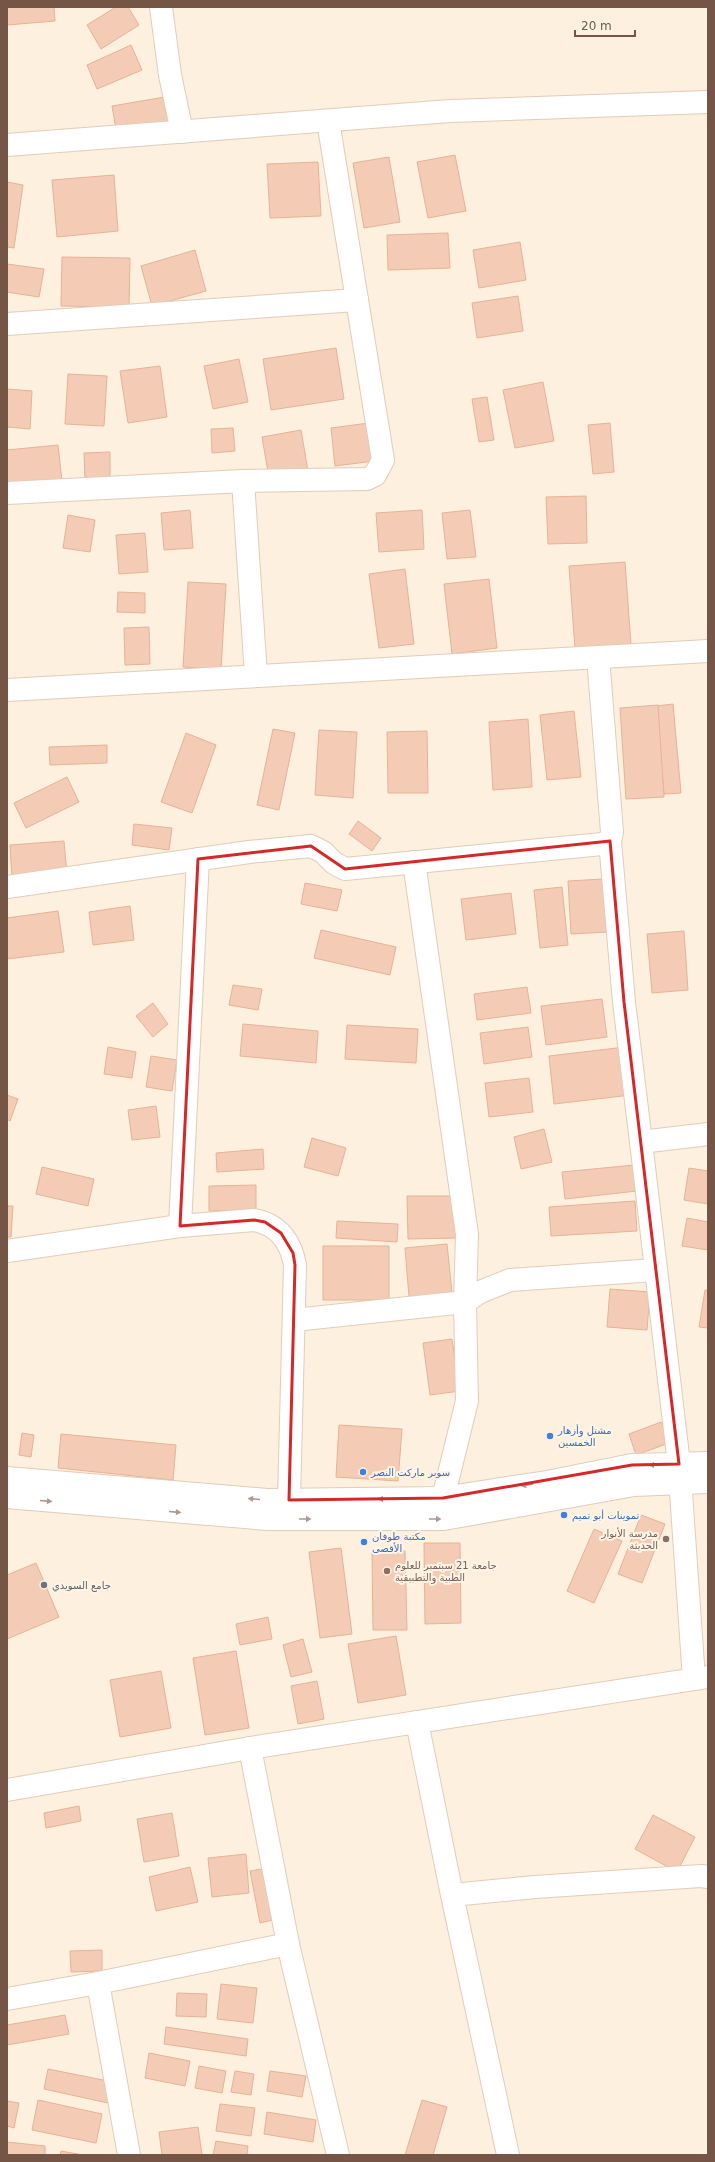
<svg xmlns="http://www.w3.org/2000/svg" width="715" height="2162" font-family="'DejaVu Sans','Noto Sans Arabic',sans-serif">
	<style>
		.building { fill: #f4ccb5; stroke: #e7b294 }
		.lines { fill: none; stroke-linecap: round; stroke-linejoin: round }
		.minor-casing { stroke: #e1ccba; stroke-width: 24 }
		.minor { stroke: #fff; stroke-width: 22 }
		.oneway { fill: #ac9990 }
		.marked { fill: none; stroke: #d62828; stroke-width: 3; stroke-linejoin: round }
		.shop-dot { fill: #3f7fe0; stroke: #fff4e5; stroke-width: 1.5 }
		.education-dot { fill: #8d6e63; stroke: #fff4e5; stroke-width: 1.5 }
		.worship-dot { fill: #6b7280; stroke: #fff4e5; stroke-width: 1.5 }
		.labels { text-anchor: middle; stroke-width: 4; stroke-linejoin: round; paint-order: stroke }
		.shop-label { font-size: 10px; fill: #366cbe; stroke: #fff4e5; text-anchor: start }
		.education-label { font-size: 10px; fill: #785e54; stroke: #fff4e5; text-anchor: end }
		.worship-label { font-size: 10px; fill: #5b616d; stroke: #fff4e5; text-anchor: start }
	</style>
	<rect width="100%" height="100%" fill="#fdf0de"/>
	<g class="building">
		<polygon points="7,7 54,7 55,21 7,25"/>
		<polygon points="116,7 128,7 139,25 101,49 87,25"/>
		<polygon points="131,45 142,70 97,89 87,65"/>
		<polygon points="182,94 186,123 117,135 112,106"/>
		<polygon points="455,155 466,211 428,218 417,162"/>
		<polygon points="389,157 400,222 364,228 353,163"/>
		<polygon points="318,162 321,216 270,218 267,164"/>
		<polygon points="114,175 118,231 57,237 52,180"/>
		<polygon points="7,182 23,185 14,248 7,247"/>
		<polygon points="448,233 450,268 388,270 387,235"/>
		<polygon points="520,242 526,280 479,288 473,250"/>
		<polygon points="195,250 206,291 152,306 141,266"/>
		<polygon points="62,257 130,258 129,307 61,306"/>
		<polygon points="7,264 44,269 39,297 7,292"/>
		<polygon points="518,296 523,331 477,338 472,303"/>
		<polygon points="336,348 344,399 271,410 263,359"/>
		<polygon points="239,359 248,402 213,409 204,366"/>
		<polygon points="160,366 167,417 128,423 120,371"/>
		<polygon points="68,374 107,376 104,426 65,424"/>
		<polygon points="543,382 554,441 515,448 503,390"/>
		<polygon points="7,389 32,391 30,429 7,427"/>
		<polygon points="487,397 494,440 479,442 472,399"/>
		<polygon points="369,423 374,461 335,466 331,428"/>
		<polygon points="610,423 614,472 593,474 588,425"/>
		<polygon points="233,428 235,451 212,453 211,429"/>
		<polygon points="301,430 308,471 269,478 262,437"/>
		<polygon points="58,445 62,481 7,487 7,450"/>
		<polygon points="110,452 110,480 85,481 84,453"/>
		<polygon points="586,496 587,543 548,544 546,497"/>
		<polygon points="190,510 193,548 164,550 161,513"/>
		<polygon points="422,510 424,549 379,552 376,513"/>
		<polygon points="470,510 476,557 447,559 442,513"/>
		<polygon points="68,515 95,520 90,552 63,548"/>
		<polygon points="145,533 148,572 119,574 116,535"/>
		<polygon points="625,562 631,645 575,649 569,566"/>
		<polygon points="405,569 414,644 379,648 369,574"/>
		<polygon points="489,579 497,648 452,654 444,584"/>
		<polygon points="188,582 226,584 221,669 183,667"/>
		<polygon points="118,592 145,593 145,613 117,612"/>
		<polygon points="149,627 150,664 125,665 124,628"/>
		<polygon points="673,704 681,793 664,794 656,706"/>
		<polygon points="658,705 664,797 626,799 620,708"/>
		<polygon points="574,711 581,777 547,780 540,715"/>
		<polygon points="528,719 532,787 493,790 489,722"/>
		<polygon points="273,729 295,733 279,810 257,805"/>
		<polygon points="319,730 357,732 353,798 315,795"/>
		<polygon points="427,731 428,793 388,793 387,732"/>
		<polygon points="186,733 216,745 192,813 161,802"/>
		<polygon points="107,745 107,763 50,765 49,747"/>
		<polygon points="67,777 79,802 26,828 14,803"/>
		<polygon points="358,821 381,838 372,851 349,834"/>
		<polygon points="134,824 172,828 169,850 132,845"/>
		<polygon points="64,841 67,875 12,879 10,845"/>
		<polygon points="603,879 607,932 571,934 568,881"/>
		<polygon points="305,883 342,890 337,911 301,904"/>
		<polygon points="562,887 568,945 540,948 534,890"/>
		<polygon points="511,893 516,934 466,940 461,899"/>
		<polygon points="130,906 134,940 93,945 89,912"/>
		<polygon points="58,911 64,952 7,959 7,918"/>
		<polygon points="321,930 396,947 390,975 314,958"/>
		<polygon points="684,931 688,990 652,993 647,934"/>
		<polygon points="233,985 262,989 258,1010 229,1005"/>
		<polygon points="527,987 531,1013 477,1020 474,994"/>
		<polygon points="602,999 607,1037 546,1045 541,1006"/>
		<polygon points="153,1003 168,1024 153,1037 136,1016"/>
		<polygon points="243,1024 318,1031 316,1063 240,1056"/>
		<polygon points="347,1025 418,1029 416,1063 345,1059"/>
		<polygon points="528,1027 532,1057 484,1064 480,1033"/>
		<polygon points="108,1047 136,1052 132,1078 104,1074"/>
		<polygon points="625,1047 631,1095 554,1104 549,1056"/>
		<polygon points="151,1056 177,1060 172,1091 146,1087"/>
		<polygon points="529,1078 533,1112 489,1117 485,1083"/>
		<polygon points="7,1095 18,1099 10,1121 7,1119"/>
		<polygon points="156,1106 160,1137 132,1140 128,1110"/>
		<polygon points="544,1129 552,1162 521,1169 514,1137"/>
		<polygon points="312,1138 346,1148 338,1176 304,1167"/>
		<polygon points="263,1149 264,1169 217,1172 216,1153"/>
		<polygon points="634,1165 637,1191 565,1199 562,1172"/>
		<polygon points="42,1167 94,1179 88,1206 36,1194"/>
		<polygon points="689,1168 708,1171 708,1204 684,1200"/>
		<polygon points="256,1185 256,1210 209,1211 209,1186"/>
		<polygon points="407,1196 457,1196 458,1238 408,1239"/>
		<polygon points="635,1201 637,1231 551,1236 549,1207"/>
		<polygon points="7,1206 13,1206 11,1237 7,1237"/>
		<polygon points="687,1218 708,1222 708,1250 682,1246"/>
		<polygon points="337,1221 398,1224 397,1242 336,1238"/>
		<polygon points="447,1244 452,1293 409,1297 405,1248"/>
		<rect x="323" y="1246" width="66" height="54"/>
		<polygon points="610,1289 650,1292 647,1330 607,1327"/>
		<polygon points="705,1290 708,1290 708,1328 699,1327"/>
		<polygon points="452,1339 460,1391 430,1395 423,1343"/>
		<polygon points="661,1422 669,1443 636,1455 629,1434"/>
		<polygon points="339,1425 402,1429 398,1481 336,1477"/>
		<polygon points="22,1433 34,1435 31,1457 19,1455"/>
		<polygon points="61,1434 176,1445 173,1480 58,1468"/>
		<polygon points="641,1515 665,1524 642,1583 618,1574"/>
		<polygon points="594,1529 622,1541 594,1603 567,1591"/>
		<polygon points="424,1543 460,1543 461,1623 425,1624"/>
		<polygon points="341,1548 352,1634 320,1638 309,1552"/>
		<polygon points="405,1551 407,1630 373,1630 372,1552"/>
		<polygon points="36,1563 59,1617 7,1639 7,1575"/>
		<polygon points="268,1617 272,1639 240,1645 236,1624"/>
		<polygon points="396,1636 406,1695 358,1703 348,1644"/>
		<polygon points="303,1639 312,1672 291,1677 283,1645"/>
		<polygon points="236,1651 249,1728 205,1735 193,1658"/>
		<polygon points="161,1671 171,1728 120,1737 110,1680"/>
		<polygon points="317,1681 324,1719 298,1724 291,1686"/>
		<polygon points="79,1806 81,1821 46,1828 44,1813"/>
		<polygon points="172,1813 179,1856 144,1862 137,1819"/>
		<polygon points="653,1815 695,1837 677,1872 635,1849"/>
		<polygon points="246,1854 249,1893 212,1897 208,1858"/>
		<polygon points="190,1867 198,1902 156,1911 149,1877"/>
		<polygon points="268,1868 277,1919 260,1923 250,1871"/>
		<polygon points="102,1950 102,1971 71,1972 70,1951"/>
		<polygon points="221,1984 257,1988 253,2023 217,2019"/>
		<polygon points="177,1993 207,1994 206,2017 176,2016"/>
		<polygon points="65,2015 69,2034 7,2045 7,2025"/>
		<polygon points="166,2027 248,2039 246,2056 164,2044"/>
		<polygon points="149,2053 190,2061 185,2086 145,2078"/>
		<polygon points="199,2066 226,2071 222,2093 195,2088"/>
		<polygon points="48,2069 113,2082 108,2103 44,2089"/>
		<polygon points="235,2071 254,2074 251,2095 231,2092"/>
		<polygon points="270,2071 306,2076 302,2097 267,2091"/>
		<polygon points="38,2100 102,2114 96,2143 32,2130"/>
		<polygon points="422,2100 447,2107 433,2155 405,2155"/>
		<polygon points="7,2101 19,2103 14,2128 7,2126"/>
		<polygon points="220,2104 255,2108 251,2136 216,2131"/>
		<polygon points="267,2112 316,2120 313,2142 264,2134"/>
		<polygon points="198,2127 202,2155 162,2155 159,2132"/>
		<polygon points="216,2141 248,2146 247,2155 213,2155"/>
		<polygon points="7,2142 45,2146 45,2155 7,2155"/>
		<polygon points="61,2151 83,2155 60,2155"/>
	</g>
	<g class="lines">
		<g class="minor-casing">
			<g id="minor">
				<polyline points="161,7 170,75 182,132"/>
				<polyline points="7,145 450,111 708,102"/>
				<polyline points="7,324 357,300"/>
				<polyline points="243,481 367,479 375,475 383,460 328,121"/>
				<polyline points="7,493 243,481 256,676"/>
				<polyline points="7,690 708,651"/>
				<polyline points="610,841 624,1002 641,1142 708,1134"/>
				<polyline points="414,862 467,1234 465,1302 467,1401 443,1498"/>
				<polyline points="7,887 249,852 311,846 323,852 334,863 345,869 602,844 610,841 612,832 598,657"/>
				<polyline points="641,1142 679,1464 694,1679"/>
				<polyline points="180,1226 198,859"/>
				<path d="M7,1251L180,1226L254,1220C278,1224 291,1242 295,1265L289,1500"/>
				<polyline points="294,1320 465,1302 480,1292 510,1280 655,1270"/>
				<polyline points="7,1478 267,1500 443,1498 547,1482 632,1465 708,1463"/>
				<polyline points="7,1497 267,1519 444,1519 634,1485 708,1482"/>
				<polyline points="417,1722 452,1895 535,1887 701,1876 708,1877"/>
				<polyline points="250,1748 288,1944 338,2155"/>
				<polyline points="7,1790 250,1748 708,1677"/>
				<polyline points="452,1895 508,2155"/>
				<polyline points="98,1983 129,2155"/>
				<polyline points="7,1999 98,1983 288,1944"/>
			</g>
		</g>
		<use href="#minor" class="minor"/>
	</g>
	<defs><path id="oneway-solid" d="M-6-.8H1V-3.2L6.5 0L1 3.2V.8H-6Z"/></defs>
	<g class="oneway">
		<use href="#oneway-solid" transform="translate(655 1465) rotate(178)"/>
		<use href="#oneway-solid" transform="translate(527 1485) rotate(171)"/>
		<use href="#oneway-solid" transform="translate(254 1499) rotate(-175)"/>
		<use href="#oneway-solid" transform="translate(384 1499) rotate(179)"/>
		<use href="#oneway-solid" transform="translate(46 1501) rotate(5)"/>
		<use href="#oneway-solid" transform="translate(175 1512) rotate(5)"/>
		<use href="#oneway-solid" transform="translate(305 1519)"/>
		<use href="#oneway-solid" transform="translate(435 1519)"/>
	</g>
	<path class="marked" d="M610,841L624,1002L679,1464L632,1465L443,1498L289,1500L295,1265L293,1253L281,1233L265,1222L254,1220L180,1226L198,859L311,846L345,869Z"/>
	<g class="shop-dot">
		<circle cx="550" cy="1436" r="4"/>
		<circle cx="363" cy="1472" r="4"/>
		<circle cx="564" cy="1515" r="4"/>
		<circle cx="364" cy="1542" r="4"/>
	</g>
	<g class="education-dot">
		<circle cx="666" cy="1539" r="4"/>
		<circle cx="387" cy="1571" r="4"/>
	</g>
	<circle class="worship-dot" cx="44" cy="1585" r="4"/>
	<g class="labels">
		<g class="shop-label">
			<text x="558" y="1434">مشتل وأزهار<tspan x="558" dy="12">الخمسين</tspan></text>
			<text x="371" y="1476">سوبر ماركت النصر</text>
			<text x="572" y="1519">تموينات أبو تميم</text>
			<text x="372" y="1540">مكتبة طوفان<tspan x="372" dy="12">الأقصى</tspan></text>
		</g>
		<g class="education-label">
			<text x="658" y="1537">مدرسة الأنوار<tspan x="658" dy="12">الحديثة</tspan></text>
			<text x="395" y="1569" text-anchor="start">جامعة 21 سبتمبر للعلوم<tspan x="395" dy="12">الطبية والتطبيقية</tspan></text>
		</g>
		<g class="worship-label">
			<text x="52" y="1589">جامع السويدي</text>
		</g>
	</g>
	<rect width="715" height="2162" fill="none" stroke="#745546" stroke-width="16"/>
	<path d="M575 30v6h60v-6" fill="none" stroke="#745546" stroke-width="2"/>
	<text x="581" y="30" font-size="12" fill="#745546" stroke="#fff4e5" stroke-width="3" paint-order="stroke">20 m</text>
</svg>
